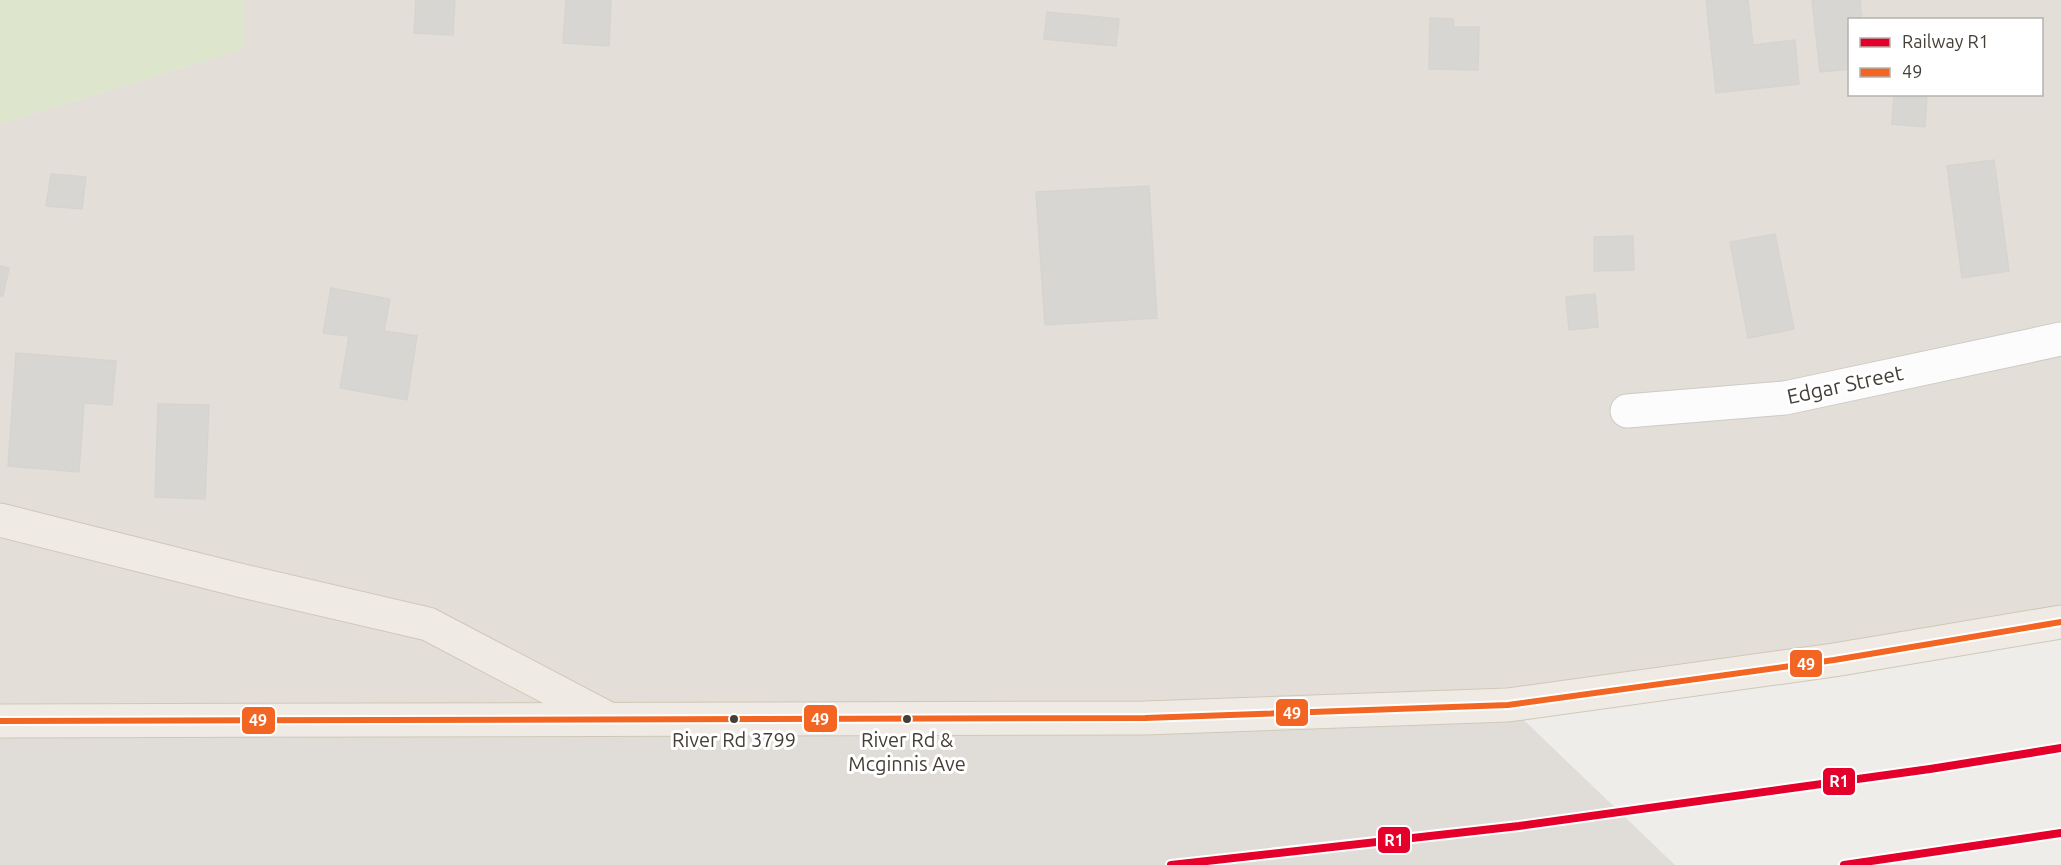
<svg xmlns="http://www.w3.org/2000/svg" width="2061" height="865" font-family="Ubuntu,sans-serif">
	<style>
		.residential { fill: #e3ded7; fill-rule: evenodd }
		.industrial { fill: #e0ddd9 }
		.green { fill: #dde6cc }
		.building { fill: #d8d6d2; stroke: #d7d4cf; stroke-width: 1.5 }
		.lines { fill: none; stroke-linecap: round; stroke-linejoin: round }
		.minor-casing { stroke: #cdcbc7; stroke-width: 35 }
		.major-casing { stroke: #cfc8b9; stroke-width: 35 }
		.minor { stroke: #fdfcfc; stroke-width: 33 }
		.major { stroke: #efebe4; stroke-width: 33 }
		.bus-1-casing { stroke: #fff; stroke-width: 10 }
		.bus-1 { stroke: #f26522; stroke-width: 6 }
		.rail-1-casing { stroke: #fff; stroke-width: 12 }
		.rail-1 { stroke: #e4002b; stroke-width: 8 }
		.bus-dot { fill: #443e37; stroke: #fff; stroke-width: 2 }
		.labels { text-anchor: middle; stroke-width: 6; stroke-linejoin: round; paint-order: stroke }
		.bus-label { font-size: 20px; fill: #443e37; stroke: #fff }
		.street-label { font-size: 21px; fill: #443e37; stroke: #fff }
		.line-badge { stroke: #fff; stroke-width: 2 }
		.badge-label { font-size: 16px; text-anchor: middle; font-weight: bold; fill: #fff }
	</style>
	<rect width="100%" height="100%" fill="#efede9"/>
	<path class="residential" d="M243,0H2061V622L1508,705L0,721V124L243,49ZM1850,20H2042V94H1850Z"/>
	<polygon class="industrial" points="1508,705 1675,865 0,865 0,721"/>
	<polygon class="green" points="0,0 243,0 243,49 0,124"/>
	<g class="building">
		<polygon points="416,0 455,0 453,35 414,33"/>
		<polygon points="566,0 611,0 609,46 563,43"/>
		<polygon points="1706,0 1748,0 1753,45 1795,40 1799,84 1716,93"/>
		<polygon points="1812,0 1860,0 1862,20 1850,20 1850,69 1820,72"/>
		<polygon points="1047,12 1119,19 1116,46 1044,39"/>
		<polygon points="1430,18 1453,19 1454,27 1479,27 1478,70 1429,69"/>
		<polygon points="1894,94 1927,94 1925,127 1892,124"/>
		<polygon points="1994,160 2009,271 1962,278 1947,166"/>
		<polygon points="51,174 86,177 82,209 46,206"/>
		<polygon points="1149,186 1157,318 1045,325 1036,192"/>
		<polygon points="1775,234 1794,329 1748,338 1730,242"/>
		<polygon points="1633,236 1634,270 1594,271 1594,237"/>
		<polygon points="0,266 9,268 3,296 0,296"/>
		<polygon points="331,288 390,299 384,331 417,336 407,400 340,388 349,336 323,333"/>
		<polygon points="1595,294 1598,327 1569,330 1566,297"/>
		<polygon points="16,353 116,361 112,405 84,403 79,472 8,466"/>
		<polygon points="158,404 209,405 205,499 155,497"/>
	</g>
	<g class="lines">
		<g class="minor-casing">
			<polyline id="minor" points="1627,411 1785,398 2061,339"/>
		</g>
		<g class="major-casing">
			<g id="major">
				<polyline points="0,520 243,581 428,624 607,718"/>
				<polyline points="0,721 1145,718 1508,705 1834,660 2061,622"/>
			</g>
		</g>
		<use href="#minor" class="minor"/>
		<use href="#major" class="major"/>
		<g class="bus-1-casing">
			<polyline id="bus-1" points="0,721 1145,718 1508,705 1834,660 2061,622"/>
		</g>
		<use href="#bus-1" class="bus-1"/>
		<g class="rail-1-casing">
			<g id="rail-1">
				<polyline points="1171,865 1519,826 1930,769 2061,748"/>
				<polyline points="1844,865 2061,833"/>
			</g>
		</g>
		<use href="#rail-1" class="rail-1"/>
	</g>
	<g class="bus-dot">
		<circle cx="734" cy="719" r="5"/>
		<circle cx="907" cy="719" r="5"/>
	</g>
	<g class="labels">
		<g class="bus-label">
			<text x="734" y="747">River Rd 3799</text>
			<text x="907" y="747">River Rd &amp;<tspan x="907" dy="24">Mcginnis Ave</tspan></text>
		</g>
		<g class="street-label">
			<text transform="translate(1845 385) rotate(-12)" y="7">Edgar Street</text>
		</g>
	</g>
	<g class="line-badge">
		<rect x="1789" y="649" width="34" height="29" rx="6" fill="#f26522"/>
		<rect x="1275" y="698" width="34" height="29" rx="6" fill="#f26522"/>
		<rect x="803" y="704" width="35" height="29" rx="6" fill="#f26522"/>
		<rect x="241" y="706" width="35" height="29" rx="6" fill="#f26522"/>
		<rect x="1822" y="767" width="34" height="29" rx="6" fill="#e4002b"/>
		<rect x="1377" y="826" width="34" height="28" rx="6" fill="#e4002b"/>
	</g>
	<g class="badge-label">
		<text x="1806" y="670">49</text>
		<text x="1292" y="719">49</text>
		<text x="820" y="725">49</text>
		<text x="258" y="726">49</text>
		<text x="1839" y="787">R1</text>
		<text x="1394" y="846">R1</text>
	</g>
	<rect x="1848" y="18" width="195" height="78" fill="#ffffff" stroke="#b4b2af" stroke-width="1.5"/>
	<rect x="1860" y="38" width="30" height="9" fill="#e4002b" stroke="#b4b2af" stroke-width="1.5"/>
	<text x="1902" y="48" font-size="18" fill="#443e37">Railway R1</text>
	<rect x="1860" y="68" width="30" height="9" fill="#f26522" stroke="#b4b2af" stroke-width="1.5"/>
	<text x="1902" y="78" font-size="18" fill="#443e37">49</text>
</svg>
